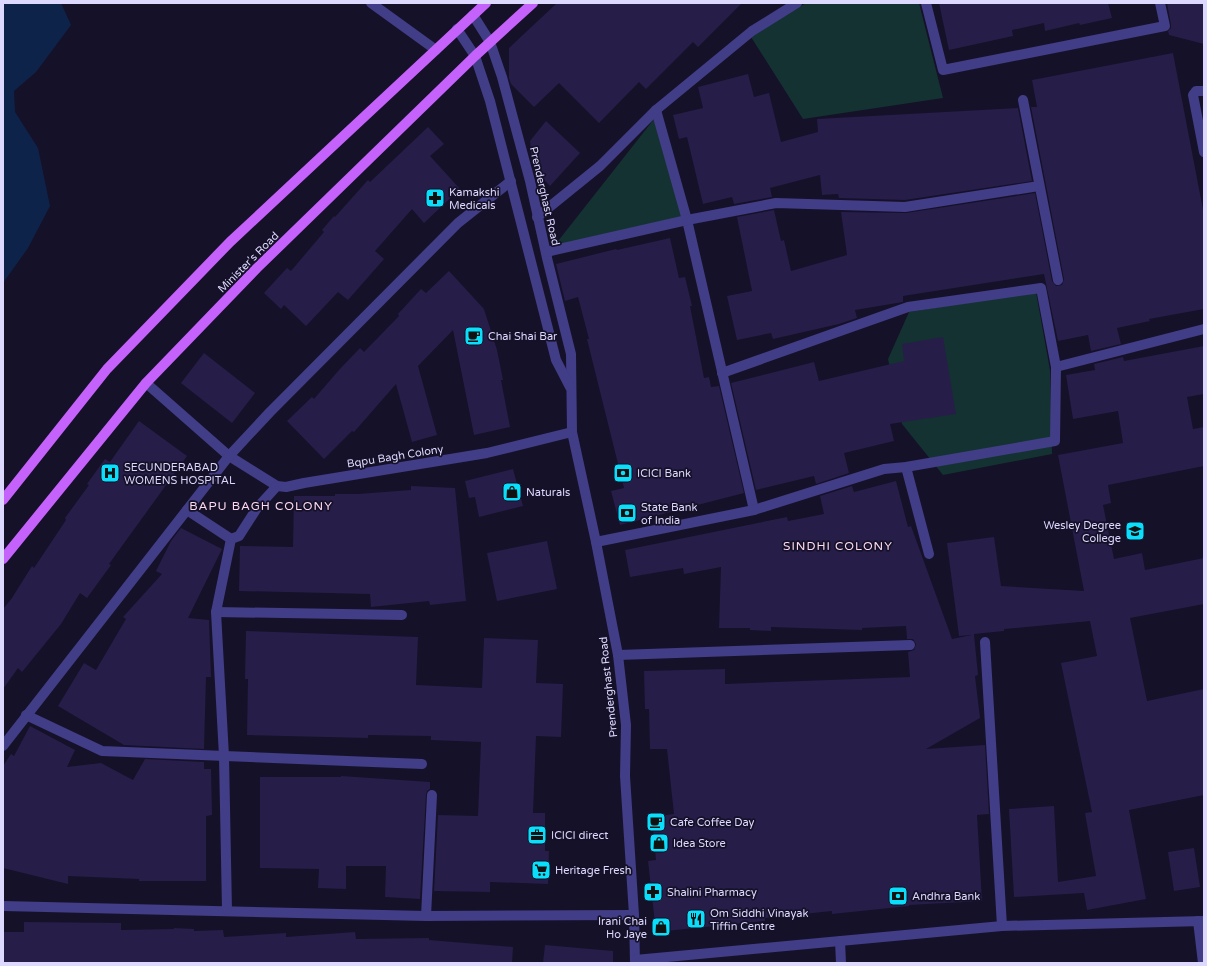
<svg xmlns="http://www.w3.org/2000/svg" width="1207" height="966" font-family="'Varela Round',sans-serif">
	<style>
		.green { fill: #143231 }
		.water { fill: #0e234a }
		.building { fill: #271d49 }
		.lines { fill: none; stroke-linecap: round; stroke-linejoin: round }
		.minor { stroke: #413d86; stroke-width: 10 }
		.major { stroke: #c562fc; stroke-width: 10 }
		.labels { text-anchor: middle; stroke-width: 3.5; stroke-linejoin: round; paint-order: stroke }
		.poi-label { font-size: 11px; fill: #ddd8fe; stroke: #151128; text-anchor: start }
		.street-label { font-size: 11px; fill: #ddd8fe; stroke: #151128 }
		.neighbourhood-label { font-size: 12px; letter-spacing: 1px; fill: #fedaf1; stroke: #151128 }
	</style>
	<rect width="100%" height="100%" fill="#151128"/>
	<g class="green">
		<polygon points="806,3 919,3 943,98 803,119 751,37"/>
		<polygon points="658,114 685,216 551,250"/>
		<polygon points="1036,292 1050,370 1052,454 943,475 902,424 888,359 909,312"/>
	</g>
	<polygon class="water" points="3,3 61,3 71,25 36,72 14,91 15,112 38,148 50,206 28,248 3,283"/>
	<g class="building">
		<polygon points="557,3 742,3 698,47 693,42 646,89 639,82 599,123 559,83 534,107 511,84 509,78 509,48"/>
		<polygon points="939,3 1108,3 1112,18 1080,25 1079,23 1045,31 1044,23 1012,30 1013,36 949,50"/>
		<polygon points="1167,3 1204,3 1204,44 1169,35 1168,31 1171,28 1171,25"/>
		<polygon points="1173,53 1204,215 1204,309 1149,319 1150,321 1117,328 1121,344 1091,351 1088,335 1058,341 1044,274 903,296 903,302 855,310 857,318 839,324 773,339 771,333 737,340 727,296 752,291 737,217 774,210 781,241 784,240 791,271 847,255 841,212 906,213 1035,193 1052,281 1056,286 1062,285 1064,279 1031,107 1037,107 1032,80"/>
		<polygon points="748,74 754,97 769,93 781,142 818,132 817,119 1018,108 1032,181 905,200 839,198 838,194 822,195 820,175 770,188 772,197 734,204 732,197 703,204 687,137 679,139 673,115 703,108 698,87"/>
		<polygon points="546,121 580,153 550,186 534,169 532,162 530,141"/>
		<polygon points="428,127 444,144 430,156 460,189 424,223 412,209 375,251 384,259 348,300 338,292 306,326 284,305 281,309 264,293 287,268 291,271 324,232 322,230 334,216 335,217 368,180 370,182"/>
		<polygon points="670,238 679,278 685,277 692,306 690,306 704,378 709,377 711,387 719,386 744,493 620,525 611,491 624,488 587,339 589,339 578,297 565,301 556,264 616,249 617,250"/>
		<polygon points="449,271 484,309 497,350 503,380 501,380 510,427 474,435 453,330 418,366 437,435 412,442 396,384 354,432 352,431 324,459 287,421 312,397 314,399 339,370 360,348 364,352 399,316 398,314 421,289 426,293"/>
		<polygon points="943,337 956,414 890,424 894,441 844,453 849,473 816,484 814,476 756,490 731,383 814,362 819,381 904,361 902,344"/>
		<polygon points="1204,346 1204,394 1187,397 1193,429 1204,427 1204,466 1108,485 1111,503 1103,505 1114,559 1142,553 1145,570 1204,558 1204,604 1130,618 1147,701 1204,689 1204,795 1129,810 1146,899 1087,910 1084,893 1014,897 1009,809 1054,806 1058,882 1096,876 1085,813 1092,812 1061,663 1097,656 1090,621 1004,629 1004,631 974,634 978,675 975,676 980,718 926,749 985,745 989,814 977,815 982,901 909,905 909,906 832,914 832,911 765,918 765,921 656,932 648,861 656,860 652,817 674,814 667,749 650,749 649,709 645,709 644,671 725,669 725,684 910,677 908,652 914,650 916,644 913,639 907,639 906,626 862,628 862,630 771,627 771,631 750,630 750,628 719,628 721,567 684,574 683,568 630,577 625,550 787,517 788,521 824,514 820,496 852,486 854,492 896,481 908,527 911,526 952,639 972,635 959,636 947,543 994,537 1001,586 1084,591 1058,455 1123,443 1118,411 1073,419 1066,375 1095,370 1094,364 1123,357 1124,361"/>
		<polygon points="204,353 255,393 232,423 181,383"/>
		<polygon points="139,421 187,456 109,564 111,565 87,598 80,593 61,624 22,672 18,668 3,689 3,609 12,598 32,566 34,568 66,520 65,518 89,485 87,484 105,459 110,462"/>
		<polygon points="513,469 523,506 479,517 475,497 469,498 465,481"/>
		<polygon points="411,486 455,488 466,601 430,605 429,601 371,607 370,594 239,591 240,546 293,547 294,496 335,496 335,494 358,494 411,490"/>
		<polygon points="181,528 222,549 188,618 209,620 211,677 206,677 204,749 124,745 58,706 84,663 96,670 126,619 123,617 162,574 156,571 171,541"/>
		<polygon points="547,541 557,589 497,601 487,553"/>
		<polygon points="246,631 418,637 416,685 482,688 484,638 538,640 536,683 563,684 561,737 536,736 533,813 545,813 545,851 549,851 548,884 490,882 490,892 434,891 438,815 478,816 481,742 431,740 431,736 368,735 368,738 247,735 248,679 245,679"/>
		<polygon points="30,726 75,750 67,767 101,763 133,780 145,759 204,762 204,769 211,769 212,815 206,816 206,881 139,881 139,879 68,876 68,884 3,868 3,766 11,754 14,756"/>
		<polygon points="341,776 430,782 430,789 427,791 426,795 420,899 385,897 386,866 346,866 346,889 318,888 319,869 260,868 260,777 341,777"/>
		<polygon points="1194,848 1200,887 1174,891 1168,852"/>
		<polygon points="24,922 121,923 121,930 174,929 174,928 194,929 194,931 223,930 224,937 286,933 286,937 355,932 356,939 429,938 429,940 513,947 512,963 3,963 3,932 24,932"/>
		<polygon points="545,945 613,951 613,963 543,963"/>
	</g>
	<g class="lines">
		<g class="minor">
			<polyline points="371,3 436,50"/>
			<polyline points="926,3 943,70 1165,26 1160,3"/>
			<polyline points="473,15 490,42 502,77 530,181 547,258 571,354 572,432 596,542 618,655 626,725 625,776 634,915 635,963"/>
			<polyline points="457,29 475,56 490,101 556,360 570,387"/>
			<polyline points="1204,91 1196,91 1193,95 1204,152"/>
			<polyline points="1023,100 1058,280"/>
			<polyline points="656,110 687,220 754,510"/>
			<polyline points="537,217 600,166 656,110 752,31 797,3"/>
			<polyline points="546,252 687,220 776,203 905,207 1039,186"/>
			<polyline points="1056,367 1204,329"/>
			<polyline points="146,383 229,456 277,486 286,487 304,483 487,453 572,432"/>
			<polyline points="906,467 929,554"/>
			<polyline points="187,510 231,539"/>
			<polyline points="596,542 754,510 884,469 906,467 1055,441 1056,367 1041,288 908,307 722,373"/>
			<polyline points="216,612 402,615"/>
			<polyline points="985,642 1002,926"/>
			<polyline points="618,655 910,645"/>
			<polyline points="26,715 102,751 422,764"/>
			<polyline points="3,746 229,456 270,412 458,223 511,181"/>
			<polyline points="3,906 426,916 634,915"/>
			<polyline points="227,910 224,756 216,612 231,539 239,536 257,508 277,486"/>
			<polyline points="426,916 432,795"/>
			<polyline points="1198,921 1203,963"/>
			<polyline points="840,941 841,963"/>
			<polyline points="635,960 1002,926 1204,921"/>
		</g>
		<g class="major">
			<polyline points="3,500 107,369 230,242 486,3"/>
			<polyline points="3,559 146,383 257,268 475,56 533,3"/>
		</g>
	</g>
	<defs>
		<g id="pharmacy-square" transform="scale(1)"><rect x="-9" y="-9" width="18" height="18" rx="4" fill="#09defa" stroke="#151128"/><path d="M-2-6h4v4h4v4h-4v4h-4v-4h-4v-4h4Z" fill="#111"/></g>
		<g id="cafe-square" transform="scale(1)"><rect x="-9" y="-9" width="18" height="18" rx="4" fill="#09defa" stroke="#151128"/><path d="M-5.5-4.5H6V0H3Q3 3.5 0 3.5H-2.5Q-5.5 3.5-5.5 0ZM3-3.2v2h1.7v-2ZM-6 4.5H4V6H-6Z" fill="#111"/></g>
		<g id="hospital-square" transform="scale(1)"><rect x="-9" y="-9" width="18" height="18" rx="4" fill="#09defa" stroke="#151128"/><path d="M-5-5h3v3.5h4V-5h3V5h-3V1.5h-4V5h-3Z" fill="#111"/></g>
		<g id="bank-square" transform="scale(1)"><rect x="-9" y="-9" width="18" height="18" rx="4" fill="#09defa" stroke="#151128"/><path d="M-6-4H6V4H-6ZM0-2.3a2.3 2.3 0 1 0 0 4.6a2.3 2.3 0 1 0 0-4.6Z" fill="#111"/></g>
		<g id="shop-square" transform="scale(1)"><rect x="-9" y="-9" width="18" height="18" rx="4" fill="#09defa" stroke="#151128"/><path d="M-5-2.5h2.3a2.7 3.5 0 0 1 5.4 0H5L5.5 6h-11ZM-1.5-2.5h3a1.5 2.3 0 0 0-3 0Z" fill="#111"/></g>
		<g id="university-square" transform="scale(1)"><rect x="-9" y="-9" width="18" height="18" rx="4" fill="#09defa" stroke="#151128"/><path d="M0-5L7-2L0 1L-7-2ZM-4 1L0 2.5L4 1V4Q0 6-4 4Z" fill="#111"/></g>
		<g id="office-square" transform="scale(1)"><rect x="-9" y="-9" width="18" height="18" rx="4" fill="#09defa" stroke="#151128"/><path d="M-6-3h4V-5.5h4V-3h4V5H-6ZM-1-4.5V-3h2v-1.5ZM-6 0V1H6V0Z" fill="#111"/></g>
		<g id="supermarket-square" transform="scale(1)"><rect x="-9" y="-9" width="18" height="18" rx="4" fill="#09defa" stroke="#151128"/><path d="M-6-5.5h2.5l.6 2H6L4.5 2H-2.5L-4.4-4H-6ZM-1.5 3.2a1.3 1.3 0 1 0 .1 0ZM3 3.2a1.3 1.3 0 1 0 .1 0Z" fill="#111"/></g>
		<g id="restaurant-square" transform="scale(1)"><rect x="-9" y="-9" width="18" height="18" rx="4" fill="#09defa" stroke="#151128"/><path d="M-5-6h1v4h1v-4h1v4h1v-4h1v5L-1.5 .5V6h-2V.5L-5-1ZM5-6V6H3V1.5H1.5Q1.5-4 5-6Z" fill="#111"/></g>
	</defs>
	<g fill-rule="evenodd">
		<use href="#pharmacy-square" x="435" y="198"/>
		<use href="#cafe-square" x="474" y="336"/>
		<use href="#hospital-square" x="110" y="473"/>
		<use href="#bank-square" x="623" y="473"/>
		<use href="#shop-square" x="512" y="492"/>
		<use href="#bank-square" x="627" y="513"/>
		<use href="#university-square" x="1135" y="531"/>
		<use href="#cafe-square" x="656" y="822"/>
		<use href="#office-square" x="537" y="835"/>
		<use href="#shop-square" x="659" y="843"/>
		<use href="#supermarket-square" x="541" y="870"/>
		<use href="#pharmacy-square" x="653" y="892"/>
		<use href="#bank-square" x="898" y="896"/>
		<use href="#restaurant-square" x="696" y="919"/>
		<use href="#shop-square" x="661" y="927"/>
	</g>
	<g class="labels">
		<g class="poi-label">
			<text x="449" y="196">Kamakshi<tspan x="449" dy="13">Medicals</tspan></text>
			<text x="488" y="340">Chai Shai Bar</text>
			<text x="124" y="471">SECUNDERABAD<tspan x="124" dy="13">WOMENS HOSPITAL</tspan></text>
			<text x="637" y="477">ICICI Bank</text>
			<text x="526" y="496">Naturals</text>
			<text x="641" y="511">State Bank<tspan x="641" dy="13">of India</tspan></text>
			<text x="1121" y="529" text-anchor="end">Wesley Degree<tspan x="1121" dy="13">College</tspan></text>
			<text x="670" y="826">Cafe Coffee Day</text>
			<text x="551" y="839">ICICI direct</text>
			<text x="673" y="847">Idea Store</text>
			<text x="555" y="874">Heritage Fresh</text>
			<text x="667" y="896">Shalini Pharmacy</text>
			<text x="912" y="900">Andhra Bank</text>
			<text x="710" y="917">Om Siddhi Vinayak<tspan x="710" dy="13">Tiffin Centre</tspan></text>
			<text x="647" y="925" text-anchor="end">Irani Chai<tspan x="647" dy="13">Ho Jaye</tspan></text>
		</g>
		<g class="street-label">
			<text transform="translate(545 196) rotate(77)" y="4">Prenderghast Road</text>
			<text transform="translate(248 262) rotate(-45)" y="4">Minister's Road</text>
			<text transform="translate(395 456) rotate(-9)" y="4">Bqpu Bagh Colony</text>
			<text transform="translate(608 687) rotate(-96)" y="4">Prenderghast Road</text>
		</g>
		<g class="neighbourhood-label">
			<text x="261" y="510">BAPU BAGH COLONY</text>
			<text x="838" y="550">SINDHI COLONY</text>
		</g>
	</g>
	<rect width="1207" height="966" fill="none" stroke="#ddd8fe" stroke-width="8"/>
</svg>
